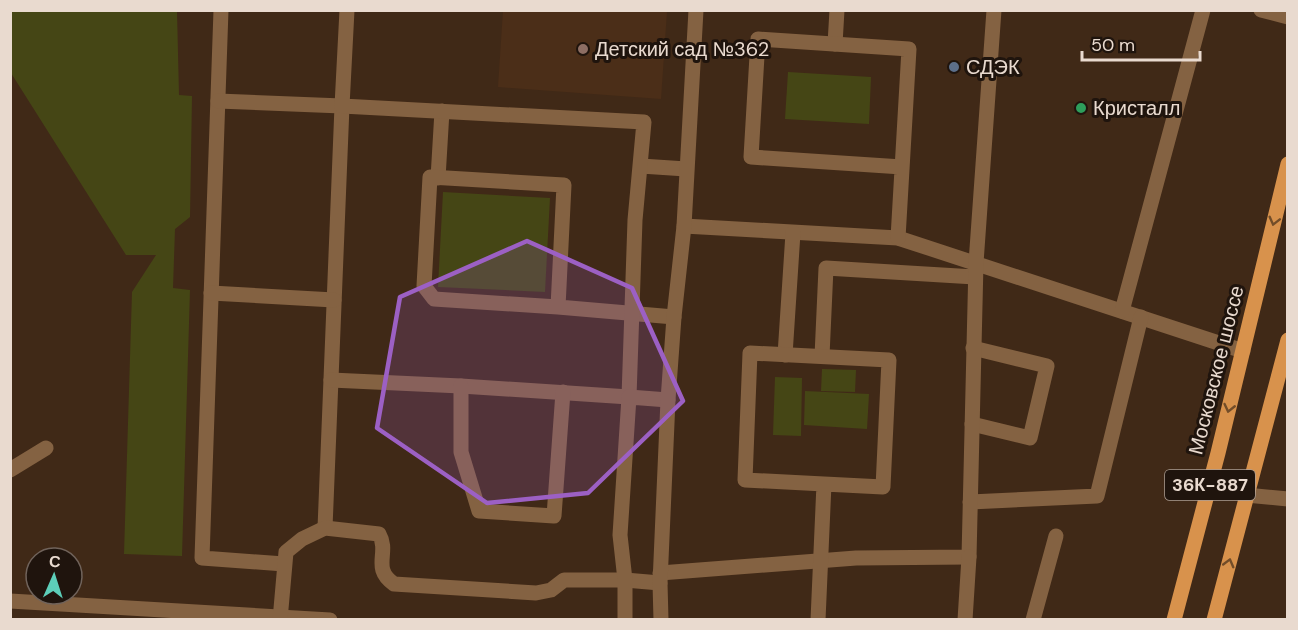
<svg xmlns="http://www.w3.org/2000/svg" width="1298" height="630" font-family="'DM Sans',sans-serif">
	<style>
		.built { fill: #4b2e18 }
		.green { fill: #454615 }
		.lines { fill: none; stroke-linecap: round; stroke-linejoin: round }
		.minor { stroke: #846242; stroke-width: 15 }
		.major { stroke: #d8924c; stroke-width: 15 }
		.oneway { stroke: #724d29 }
		.marked { fill: #9c60c4; fill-opacity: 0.2; stroke: #9c60c4; stroke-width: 4.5; stroke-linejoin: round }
		.education-dot { fill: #8d6e63; stroke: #1f140d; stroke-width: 2 }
		.service-dot { fill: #5c6f8a; stroke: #1f140d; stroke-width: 2 }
		.leisure-dot { fill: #2e9e5b; stroke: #1f140d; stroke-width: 2 }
		.labels { text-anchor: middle; stroke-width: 6; stroke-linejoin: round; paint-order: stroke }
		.shield { fill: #1f140d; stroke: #ac9f95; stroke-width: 1.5 }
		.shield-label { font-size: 18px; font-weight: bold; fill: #e9dacf }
		.poi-label { font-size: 20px; fill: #e9dacf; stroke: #1f140d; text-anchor: start }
		.street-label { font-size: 20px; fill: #e9dacf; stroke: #1f140d }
	</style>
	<rect width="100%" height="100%" fill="#402917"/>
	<polygon class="built" points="503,11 667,11 661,99 498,87"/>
	<g class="green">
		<polygon points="11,10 177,11 179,95 192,96 190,217 175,229 173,288 190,290 182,556 124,554 132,292 156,255 126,255 11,73"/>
		<polygon points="788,72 871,77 869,124 785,119"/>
		<polygon points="443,192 550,198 545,292 438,287"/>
		<polygon points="822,369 856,370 855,392 821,391"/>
		<polygon points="775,377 802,378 801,436 773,435"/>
		<polygon points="805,391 869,394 867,429 804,425"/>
	</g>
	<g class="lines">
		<g class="minor">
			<polyline points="221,10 202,558 284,564"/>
			<polyline points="1261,10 1288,17"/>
			<polyline points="835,44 837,10"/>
			<polyline points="218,101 342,106 325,528"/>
			<polyline points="641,166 686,169"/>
			<polyline points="438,178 442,111"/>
			<polyline points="684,226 898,238 1243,351"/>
			<polyline points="898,238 909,49 758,39 751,157 902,167"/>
			<polyline points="211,293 334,300"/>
			<polyline points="558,307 434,299 424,286 430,177 564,185 558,307 674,317"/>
			<polyline points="1122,311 1203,10"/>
			<polyline points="785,355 793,233"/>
			<polyline points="822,356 826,268 975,277"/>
			<polyline points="331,380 461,386 629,397 635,220 644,122 342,106 347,10"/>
			<polyline points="461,386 461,452 479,511 554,516 563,392"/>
			<polyline points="972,424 1030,438 1047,366 973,348"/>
			<polyline points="10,470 46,448"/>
			<polyline points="1246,495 1288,499"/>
			<polyline points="970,502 1097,496 1141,317"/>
			<polyline points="660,573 856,558 969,557 976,263 994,10"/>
			<polyline points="10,601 330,620"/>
			<path d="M280,620L286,552L302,539L325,528L379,534C390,553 371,568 394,584L536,593L551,590L564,580H625L660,583"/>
			<polyline points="625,620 625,580 620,535 629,397 668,400"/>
			<polyline points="661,620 660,583 668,400 674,317 684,226 696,10"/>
			<polyline points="818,620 824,484 883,487 889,360 750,353 745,480 824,484"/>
			<polyline points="965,620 969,557"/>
			<polyline points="1033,620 1056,536"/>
		</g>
		<g class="major">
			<polyline points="1174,620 1218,453 1288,164"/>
			<polyline points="1214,620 1288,340"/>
		</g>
	</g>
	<defs><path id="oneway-chevron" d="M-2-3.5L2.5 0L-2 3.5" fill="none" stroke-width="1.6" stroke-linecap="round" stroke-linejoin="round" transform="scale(1.5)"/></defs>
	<g class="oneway">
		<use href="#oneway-chevron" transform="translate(1274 221) rotate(104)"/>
		<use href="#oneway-chevron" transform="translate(1229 408) rotate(103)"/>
		<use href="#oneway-chevron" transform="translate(1229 563) rotate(-75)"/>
	</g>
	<path class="marked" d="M527,241L632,288L683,401L588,493L487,503L377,428L400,297Z"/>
	<circle class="education-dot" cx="583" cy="49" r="6"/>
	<circle class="service-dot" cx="954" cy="67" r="6"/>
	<circle class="leisure-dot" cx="1081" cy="108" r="6"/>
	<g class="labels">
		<rect class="shield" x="1165" y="470" width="90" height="30" rx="4.5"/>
		<g class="shield-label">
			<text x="1210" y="491">36К-887</text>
		</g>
		<g class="poi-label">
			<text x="595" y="56">Детский сад №362</text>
			<text x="966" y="74">СДЭК</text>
			<text x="1093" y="115">Кристалл</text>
		</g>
		<g class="street-label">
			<text transform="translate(1216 370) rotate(-76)" y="7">Московское шоссе</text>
		</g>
	</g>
	<rect width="1298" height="630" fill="none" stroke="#e9dacf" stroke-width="24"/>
	<g transform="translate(54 576) rotate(3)"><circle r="28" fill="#1f140d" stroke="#70635b" stroke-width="1.5"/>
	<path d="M0-4.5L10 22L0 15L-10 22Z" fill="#5dceb9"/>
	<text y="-9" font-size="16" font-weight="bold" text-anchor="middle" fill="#e9dacf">С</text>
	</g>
	<path d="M1082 51v9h118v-9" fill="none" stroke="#e9dacf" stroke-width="3"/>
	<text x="1091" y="51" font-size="18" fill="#e9dacf" stroke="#1f140d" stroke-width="4.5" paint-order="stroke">50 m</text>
</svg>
